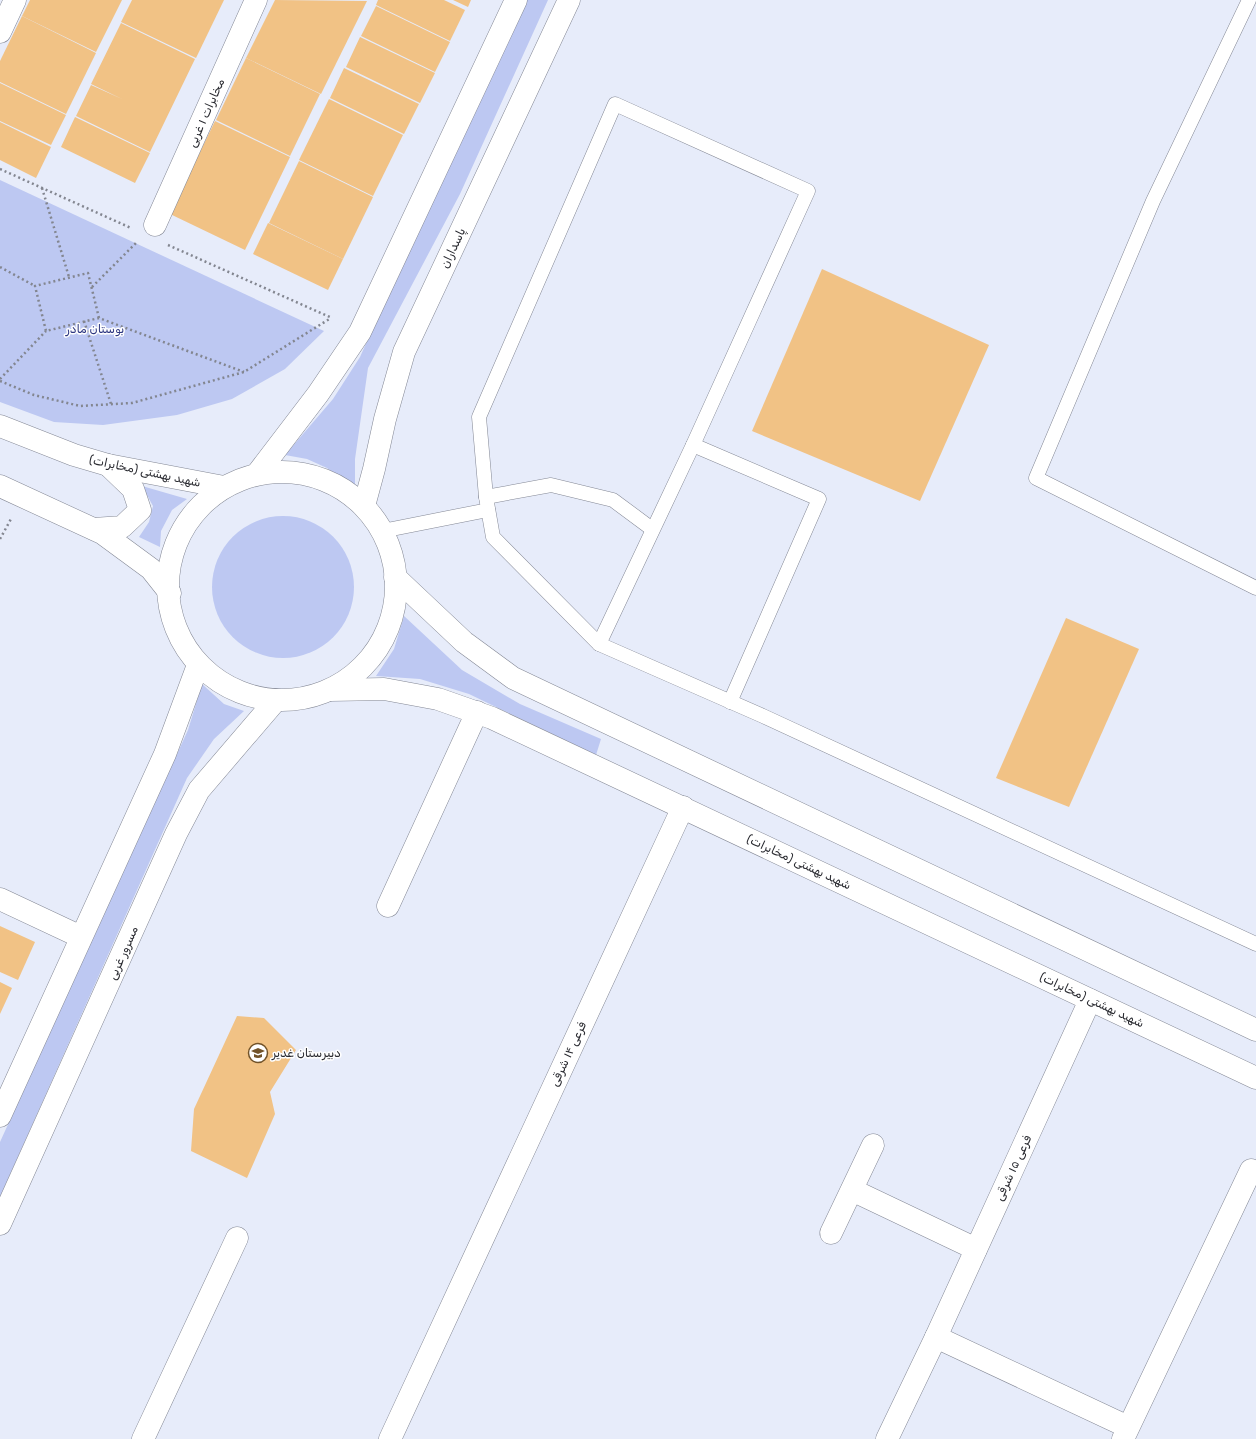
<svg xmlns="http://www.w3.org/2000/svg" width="1256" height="1439" font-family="Rubik,Cairo,sans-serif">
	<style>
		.green { fill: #bdc8f2 }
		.building { fill: #f1c285 }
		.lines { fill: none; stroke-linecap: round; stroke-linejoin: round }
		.service-casing { stroke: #848895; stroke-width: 15 }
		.minor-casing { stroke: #848895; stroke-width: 23 }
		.secondary-casing { stroke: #848895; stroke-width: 23 }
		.path { stroke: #838690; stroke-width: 2.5; stroke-dasharray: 2 3; stroke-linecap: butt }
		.service { stroke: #fff; stroke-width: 14 }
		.minor { stroke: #fff; stroke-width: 22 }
		.secondary { stroke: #fff; stroke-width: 22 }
		.labels { text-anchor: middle; stroke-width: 3; stroke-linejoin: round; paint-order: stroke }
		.street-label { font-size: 12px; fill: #2a2b31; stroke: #fff }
		.park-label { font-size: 12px; fill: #2d3781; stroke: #fff }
		.poi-label { font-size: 12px; fill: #2a2b31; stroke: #fff; text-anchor: start }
	</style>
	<rect width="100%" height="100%" fill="#e7ecfa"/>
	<g class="green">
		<polygon points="525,0 548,0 460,194 368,368 355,459 355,489 327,468 307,459 285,455 333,399 360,357 385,301"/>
		<polygon points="0,180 324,331 285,369 232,399 177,415 103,425 54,422 0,402"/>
		<polygon points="142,486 187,499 172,510 161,531 160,547 139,537 149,522 153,506"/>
		<circle cx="283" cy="587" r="71"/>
		<polygon points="404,616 462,670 520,704 601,739 596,755 469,694 420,679 376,676 394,649"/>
		<polygon points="202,684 224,704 244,711 214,739 187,778 0,1197 0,1142 188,730"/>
	</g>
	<g class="building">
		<polygon points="30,0 122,0 96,52 22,16"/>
		<polygon points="132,0 224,0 196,58 121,22"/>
		<polygon points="275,0 367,1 321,94 246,58"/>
		<polygon points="378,0 444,0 465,10 450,41 376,5"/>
		<polygon points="453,0 471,0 468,7"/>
		<polygon points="376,6 450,42 435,72 361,36"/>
		<polygon points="22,16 96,53 66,114 0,82 0,61"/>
		<polygon points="121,23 195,59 150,152 76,116 91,85 122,99 91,84"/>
		<polygon points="360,37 435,73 420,103 346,67"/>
		<polygon points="246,58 320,94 290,156 216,120"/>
		<polygon points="344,68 419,104 404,134 330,98"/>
		<polygon points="0,83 66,115 51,145 0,121"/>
		<polygon points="329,99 403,135 373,196 299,160"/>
		<polygon points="75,117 150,153 135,183 61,147"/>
		<polygon points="215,121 290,157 245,250 170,214"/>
		<polygon points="0,122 51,147 36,178 0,160"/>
		<polygon points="299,161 373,197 343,259 269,223"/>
		<polygon points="268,223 343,259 328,290 253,254"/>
		<polygon points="822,269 989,345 920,501 752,431"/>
		<polygon points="1066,618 1139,649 1069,807 996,778"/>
		<polygon points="0,926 35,942 18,980 0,972"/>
		<polygon points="0,982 12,988 0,1014"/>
		<polygon points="237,1016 264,1018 296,1050 270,1092 275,1114 247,1178 191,1151 194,1109"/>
	</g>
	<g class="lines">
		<g class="service-casing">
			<g id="service">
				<polyline points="1249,0 1153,201 1036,478 1256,588"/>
				<polyline points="693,445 819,499 730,702"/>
				<polyline points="486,497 479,417 615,104 808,191 693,445 599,644"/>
				<polyline points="652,529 613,500 551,485 486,497 493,537 599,644 763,716 1256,944"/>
				<polyline points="382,531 488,510"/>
			</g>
		</g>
		<g class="minor-casing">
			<g id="minor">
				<polyline points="0,32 15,0"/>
				<polyline points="155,225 256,0"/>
				<polyline points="0,899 81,937"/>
				<polyline points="388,906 477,712"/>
				<polyline points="852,1190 976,1249"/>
				<polyline points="831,1233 873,1145"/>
				<polyline points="936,1337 1128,1427"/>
				<polyline points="143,1439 237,1238"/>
				<polyline points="390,1439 683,807"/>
				<polyline points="887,1439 936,1337 1090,1000"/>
				<polyline points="1123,1439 1251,1170"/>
			</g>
		</g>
		<g class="secondary-casing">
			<g id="secondary">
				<polyline points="0,426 74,455 108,465 224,487"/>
				<circle cx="282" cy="586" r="114"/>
				<polyline points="257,474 318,394 360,332 516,0"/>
				<polyline points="0,486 102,533 151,569 170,593"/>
				<polyline points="364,506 374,469 385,419 404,352 569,0"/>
				<polyline points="94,529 122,527 140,510 133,489 108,465"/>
				<polyline points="395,577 464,642 513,678 1256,1030"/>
				<polyline points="330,690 384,689 438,699 492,718 1256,1078"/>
				<polyline points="0,1116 165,754 198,665"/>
				<polyline points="0,1224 176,834 199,790 276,700"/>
			</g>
		</g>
		<g class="path">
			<polyline points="0,169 131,228"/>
			<polyline points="42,188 69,277"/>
			<polyline points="168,245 332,318"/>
			<polyline points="0,267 35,286"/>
			<polyline points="92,287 137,242"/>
			<polyline points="99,318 88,273 35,286 46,331 99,318 244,372"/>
			<polyline points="84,321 111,404"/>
			<polyline points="0,379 46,331"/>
			<polyline points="0,381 34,395 80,406 132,403 244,372 331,318"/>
			<polyline points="0,539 11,519"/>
		</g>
		<use href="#service" class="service"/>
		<use href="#minor" class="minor"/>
		<use href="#secondary" class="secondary"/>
	</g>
	<defs>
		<g id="school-ring" transform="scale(1)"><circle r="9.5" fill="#fff" stroke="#725329" stroke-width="1.5"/><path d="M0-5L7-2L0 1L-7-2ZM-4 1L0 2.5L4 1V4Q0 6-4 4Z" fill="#725329"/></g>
	</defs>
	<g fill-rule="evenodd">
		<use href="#school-ring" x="258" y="1053"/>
	</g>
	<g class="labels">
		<g class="street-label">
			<text transform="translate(206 113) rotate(-66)" y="4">مخابرات ۱ غربی</text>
			<text transform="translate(453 248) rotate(-65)" y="4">پاسداران</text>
			<text transform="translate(145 471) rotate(12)" y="4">شهید بهشتی (مخابرات)</text>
			<text transform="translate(799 862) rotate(25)" y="4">شهید بهشتی (مخابرات)</text>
			<text transform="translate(123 953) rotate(-66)" y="4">مسرور غربی</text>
			<text transform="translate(1092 1000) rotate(25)" y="4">شهید بهشتی (مخابرات)</text>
			<text transform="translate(568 1054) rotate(-65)" y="4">فرعی ۱۴ شرقی</text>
			<text transform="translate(1013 1168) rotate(-65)" y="4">فرعی ۱۵ شرقی</text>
		</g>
		<g class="park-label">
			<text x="95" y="333">بوستان مادر</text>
		</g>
		<g class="poi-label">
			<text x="272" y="1057">دبیرستان غدیر</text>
		</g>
	</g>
</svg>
